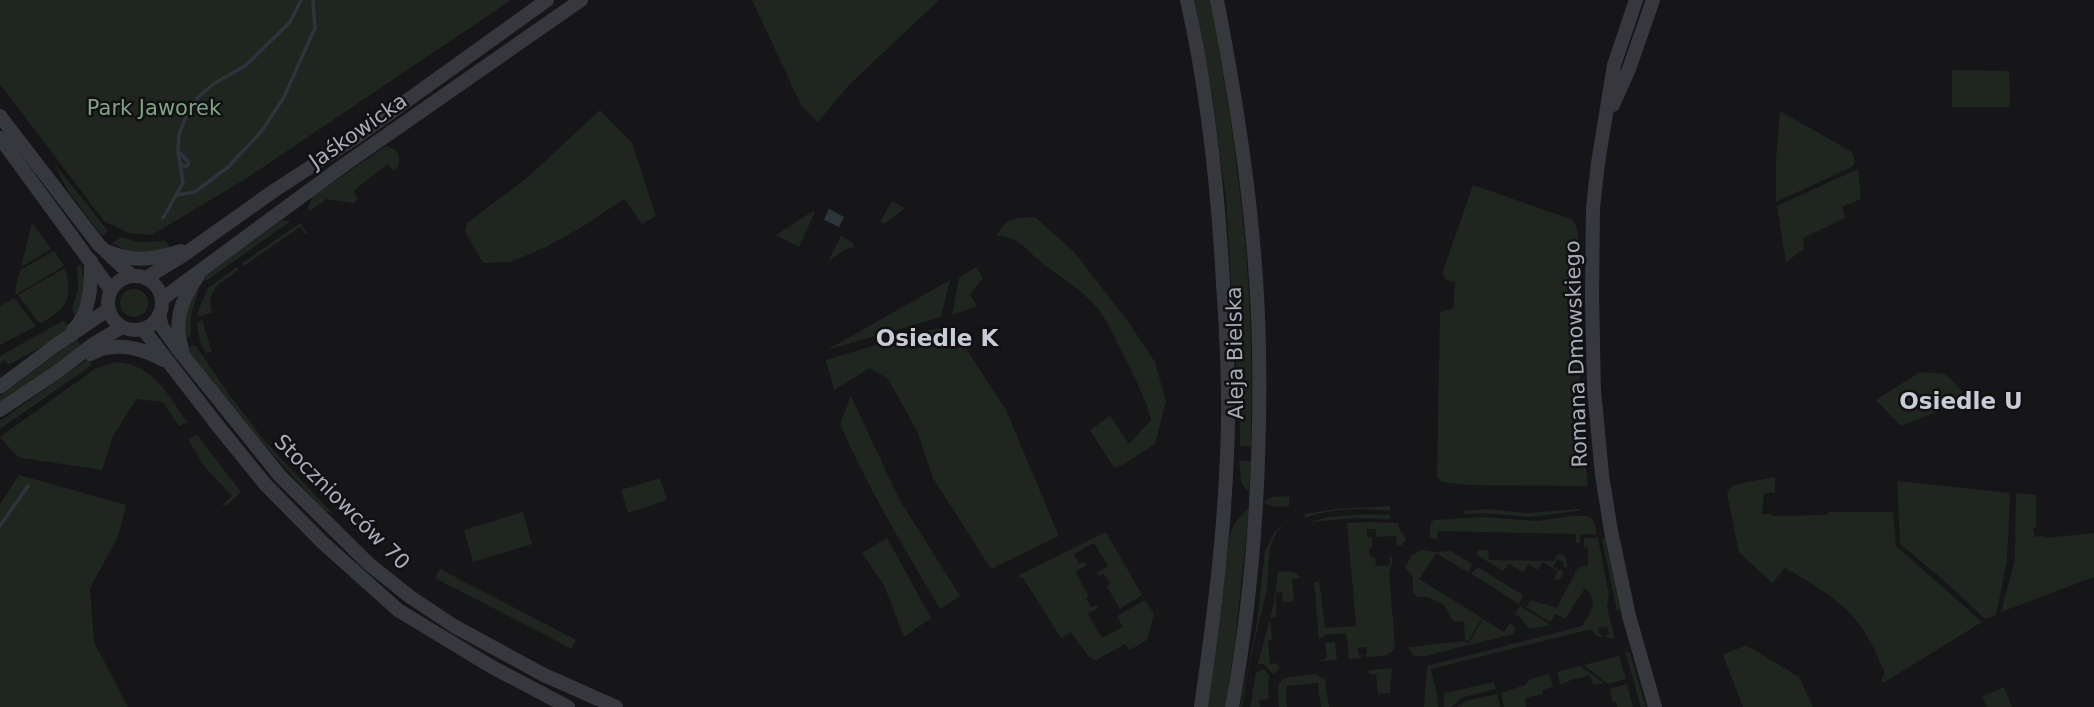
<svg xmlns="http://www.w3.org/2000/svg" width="2094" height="707" font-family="'DejaVu Sans',sans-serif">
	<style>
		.green { fill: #1e261f }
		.water { fill: #2c353c }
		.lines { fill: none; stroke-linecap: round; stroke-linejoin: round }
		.stream { stroke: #2c353c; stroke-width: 3.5 }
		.tertiary { stroke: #37383d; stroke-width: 14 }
		.labels { text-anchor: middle; stroke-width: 5; stroke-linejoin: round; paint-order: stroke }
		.park-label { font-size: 21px; fill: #7fa381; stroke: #111113 }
		.street-label { font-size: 21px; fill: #a8adb8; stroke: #111113 }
		.neighbourhood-label { font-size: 23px; font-weight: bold; fill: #c9ccd4; stroke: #111113 }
	</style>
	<rect width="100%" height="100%" fill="#161618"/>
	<g class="green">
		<polygon points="0,0 511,0 247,178 152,235 129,233 104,221 0,84"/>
		<polygon points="752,0 939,0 848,86 818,122 801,105"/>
		<path d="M1195,0H1210C1229,105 1246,211 1250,318C1252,361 1251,404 1251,447L1240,446V397L1236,366L1226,201L1213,99Z"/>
		<polygon points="1952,70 2009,71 2010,107 1952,107"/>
		<polygon points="600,110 632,143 656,216 642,224 624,199 582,227 546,247 510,262 483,263 465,232 467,223 527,178"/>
		<polygon points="1780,111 1852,152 1855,163 1852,167 1776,202 1776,159"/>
		<path d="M386,146C398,149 405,161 394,171L388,164L353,191L358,199L353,203L326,199L310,211L308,208L312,197Z"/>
		<polygon points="53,162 108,231 102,236 67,189"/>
		<polygon points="1858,169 1861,199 1842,207 1845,218 1803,238 1804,249 1786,262 1777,206"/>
		<polygon points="1473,185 1573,220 1578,231 1580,414 1588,486 1470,485 1442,482 1437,477 1440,312 1453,309 1455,283 1446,280 1442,274"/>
		<polygon points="892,201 905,208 884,224 880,222"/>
		<polygon points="813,211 815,212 799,247 776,235"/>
		<path d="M1035,217L1074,252L1127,320L1155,362L1166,401L1155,444L1124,464L1114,468L1090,430L1110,416L1129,444L1151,420C1146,399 1135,380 1126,360C1116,341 1108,319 1093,303C1080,289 1062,278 1046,266C1027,253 1023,237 997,236C1006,216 1016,218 1035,217Z"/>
		<polygon points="281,221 291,221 206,281 203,277"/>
		<polygon points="32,223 51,249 21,267"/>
		<polygon points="300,223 308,233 306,234 300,227 244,266 242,263"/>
		<polygon points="841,236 853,243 854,247 846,249 828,261"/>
		<polygon points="122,237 136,242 166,241 173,253 131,253 112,243"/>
		<polygon points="52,252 55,252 64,266 17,294 15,291 20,270"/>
		<polygon points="81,264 85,288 76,318 72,310 78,289 77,266"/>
		<path d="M237,267L239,270C222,283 205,288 212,313L200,316L197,314L208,288Z"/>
		<polygon points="976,267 983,278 970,295 977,306 952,315 959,278"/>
		<path d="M65,268C73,298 68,308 41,323L38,322L18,295Z"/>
		<polygon points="950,280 941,317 827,350"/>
		<polygon points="195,286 199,290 191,315 191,335 186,338 184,336 182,326"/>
		<circle cx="134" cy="303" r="14"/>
		<polygon points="14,298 36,326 0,345 0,306"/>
		<polygon points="202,320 212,352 206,353 200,342 197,323"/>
		<polygon points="63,321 69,327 47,344 8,365 5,360 0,363 0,356"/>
		<polygon points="952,327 1006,410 1059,536 991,569 933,478 917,431 888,379 870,368 834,390 826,360 922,331"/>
		<polygon points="77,339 82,347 5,401 0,402 0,396"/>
		<polygon points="192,345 196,346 228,393 264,440 333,514 326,511 317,503 261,441 187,349"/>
		<polygon points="89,358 92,365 0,429 0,421"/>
		<path d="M115,362C154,364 167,394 187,422L179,426L163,402L136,399L113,436L102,470L22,458L16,455L0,437L95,369Z"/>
		<polygon points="1920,372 1946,374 1963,392 1939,411 1901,426 1876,400"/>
		<path d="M851,396L899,499L960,596L940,609C905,549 868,489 840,424Z"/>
		<polygon points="197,435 241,492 226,506 222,505 232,496 203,465 188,439"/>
		<polygon points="1239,461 1251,461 1249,490 1246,490 1241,482"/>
		<polygon points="19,475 126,505 118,537 90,588 94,642 128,707 0,707 0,504"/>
		<path d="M1775,477V493H1764L1762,514H1771V516L1827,515L1828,512H1893L1896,546L1982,622L1883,683L1881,681L1885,672C1878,657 1871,641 1862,628C1844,601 1812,584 1785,568L1772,583L1739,552L1727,494L1731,487L1738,484Z"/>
		<polygon points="660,478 667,500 628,513 621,490"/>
		<polygon points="1897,481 2010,493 2007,561 1996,615 1985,619 1948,584 1900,544"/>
		<polygon points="2016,493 2036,495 2036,527 2033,528 2035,537 2044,536 2045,538 2094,533 2094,577 2001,612 2015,559"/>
		<path d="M1289,496V506C1281,507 1270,508 1264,502C1270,495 1280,497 1289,496Z"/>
		<path d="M1390,506V511C1361,508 1332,508 1305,518L1304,514L1336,509Z"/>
		<polygon points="1247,509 1249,510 1235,643 1225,707 1207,707 1230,534 1235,523"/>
		<polygon points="1486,509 1526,513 1581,509 1578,511 1529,517 1484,513 1465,514 1462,511"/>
		<polygon points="523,512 532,544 473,562 464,530"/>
		<polygon points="1367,514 1390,515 1390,519 1355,518 1309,522 1328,517"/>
		<polygon points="1573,516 1588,516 1593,519 1597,534 1580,535 1580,543 1576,543 1576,534 1438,531 1437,540 1429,537 1431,523 1434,520 1484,517 1537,521"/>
		<polygon points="1290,519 1277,532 1270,547 1267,588 1249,666 1242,707 1240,707 1257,623 1265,551 1274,533"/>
		<path d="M1368,522L1398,523L1400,530L1406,539L1402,545L1397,546L1396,536L1376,537V529H1367V537L1372,538V547L1369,548L1370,556L1375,557L1376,566L1390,565L1389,556L1393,559L1389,573L1395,647C1390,658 1376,656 1365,657V655L1367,654V647L1358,648V655H1361V658L1349,659L1346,633L1324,635V637L1319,639L1314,582H1319L1325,628L1356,626L1347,523Z"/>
		<polygon points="1106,532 1142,595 1120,609 1107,586 1110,584 1104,574 1099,576 1097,573 1108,566 1094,543 1074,554 1079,564 1085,562 1086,565 1075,572 1089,596 1086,598 1091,607 1097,605 1098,608 1088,614 1102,638 1123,627 1117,616 1145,600 1154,614 1147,640 1130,650 1125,644 1096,660 1089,657 1071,632 1061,638 1023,578 1017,576"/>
		<polygon points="1605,537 1620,610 1617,611 1602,539"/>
		<polygon points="887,538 931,618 904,637 884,585 862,553"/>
		<path d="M1584,538H1598L1609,595L1607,607L1615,639L1607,638L1606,635L1609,633L1607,626L1598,628L1600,635H1602L1603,637L1596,636L1591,629L1431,669L1437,694L1438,707H1424L1427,666L1582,626C1591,612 1599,601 1585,588L1565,619L1556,614L1550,622L1526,607L1531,600C1540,604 1548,604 1557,608L1577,569L1579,567L1588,566V548L1584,547Z"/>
		<polygon points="1422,550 1434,552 1451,551 1472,564 1469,573 1436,553 1419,579 1482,618 1468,641 1465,640 1464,622 1453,621 1444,605 1428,597 1418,597 1413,593 1413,577 1405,568 1412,555"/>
		<polygon points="1478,550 1488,550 1489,560 1555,561 1556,555 1561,554 1566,557 1567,569 1563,565 1564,562 1558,559 1553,567 1559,571 1561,569 1564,574 1559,580 1553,580 1558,572 1543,562 1537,570 1529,564 1523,572 1509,564 1503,571 1477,555"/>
		<polygon points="1479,568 1523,595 1519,604 1472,574 1474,570"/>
		<polygon points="440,569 576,640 572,649 435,578"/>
		<polygon points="1289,571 1297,573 1300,578 1292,579 1294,601 1283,602 1282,592 1276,593 1276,617 1270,618 1272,640 1268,641 1270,664 1276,663 1280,668 1273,674 1264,664 1258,664 1274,603 1278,572"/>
		<polygon points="1520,606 1551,625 1529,629 1520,617 1515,614"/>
		<polygon points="1483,619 1504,632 1510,623 1516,629 1513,634 1425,656 1414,656 1408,647 1410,647 1464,641 1469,643"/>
		<polygon points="1335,642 1337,660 1319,661 1327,658 1325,643"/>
		<polygon points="1746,645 1799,677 1813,707 1743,707 1723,655"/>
		<polygon points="1625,651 1630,653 1646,707 1641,707"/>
		<polygon points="1619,656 1626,679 1608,684 1584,665"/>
		<polygon points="1580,666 1604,683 1593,685 1590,676 1569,680 1569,682 1560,684 1557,672"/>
		<polygon points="1392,668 1390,693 1378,694 1376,674 1370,674 1368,672 1371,670"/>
		<polygon points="1264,669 1270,677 1268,686 1269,699 1259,700 1260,707 1250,707 1256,673"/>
		<polygon points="1315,674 1325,680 1329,707 1321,707 1318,683 1286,686 1287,707 1279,707 1278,686 1283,678"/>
		<polygon points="1549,674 1553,687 1542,690 1543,694 1525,698 1526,707 1504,707 1501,693 1525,685 1530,679"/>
		<polygon points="1494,682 1496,689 1463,697 1451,707 1444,707 1444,693"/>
		<polygon points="1627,684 1633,707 1617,707 1616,702 1613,702 1609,689"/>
		<polygon points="2004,687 2012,707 1987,707 1982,697"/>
		<polygon points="1497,694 1500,707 1457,707 1465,701"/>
	</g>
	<polygon class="water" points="829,209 844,217 839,227 824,220"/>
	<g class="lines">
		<g class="stream">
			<polyline points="179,152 189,163 186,167 181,164"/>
			<polyline points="177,195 195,192 228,167 261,132 284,97 315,28 313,0"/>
			<polyline points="163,218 183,183 178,151 179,134 186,116 198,97 215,83 245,66 290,22 301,0"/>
			<polyline points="0,526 28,486"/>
		</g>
		<g class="tertiary">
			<path d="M1187,0C1208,93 1218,189 1223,284C1227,340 1230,397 1227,454C1224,538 1213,623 1201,707"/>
			<path d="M1217,0C1239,114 1257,231 1259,348C1261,467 1254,589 1232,707"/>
			<polyline points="1636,0 1614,65 1598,163 1593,208 1592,297 1594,389 1602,475 1611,531 1629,616 1655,707"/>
			<polyline points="1613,105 1629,69 1653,0"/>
			<polyline points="0,116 99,245 132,276"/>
			<polyline points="0,138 111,290"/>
			<path d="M109,252C134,263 156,259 181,251"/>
			<circle cx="135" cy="303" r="27"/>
			<polyline points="146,278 182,256 275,190 355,138 547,0"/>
			<polyline points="162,299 344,165 581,0"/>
			<polyline points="159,315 162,327 177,348 280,476 369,564 409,596 454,626 544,675 616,707"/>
			<polyline points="143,329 218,426 265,484 322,542 398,610 492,667 568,707"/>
			<path d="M73,330C91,313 91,284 91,261"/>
			<path d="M182,349C173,321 181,300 198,276"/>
			<path d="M90,354C114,341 141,347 163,360"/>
			<polyline points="0,387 56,345 109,309"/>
			<polyline points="0,410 57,372 92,345 122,327"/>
		</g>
	</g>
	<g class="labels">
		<g class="park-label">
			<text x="154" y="115">Park Jaworek</text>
		</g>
		<g class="street-label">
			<text transform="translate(358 131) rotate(-35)" y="7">Jaśkowicka</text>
			<text transform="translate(1235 353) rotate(-91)" y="7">Aleja Bielska</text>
			<text transform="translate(1576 354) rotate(-92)" y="7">Romana Dmowskiego</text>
			<text transform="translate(342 502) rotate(45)" y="7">Stoczniowców 70</text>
		</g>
		<g class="neighbourhood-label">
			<text x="937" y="346">Osiedle K</text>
			<text x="1961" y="409">Osiedle U</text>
		</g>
	</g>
</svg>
